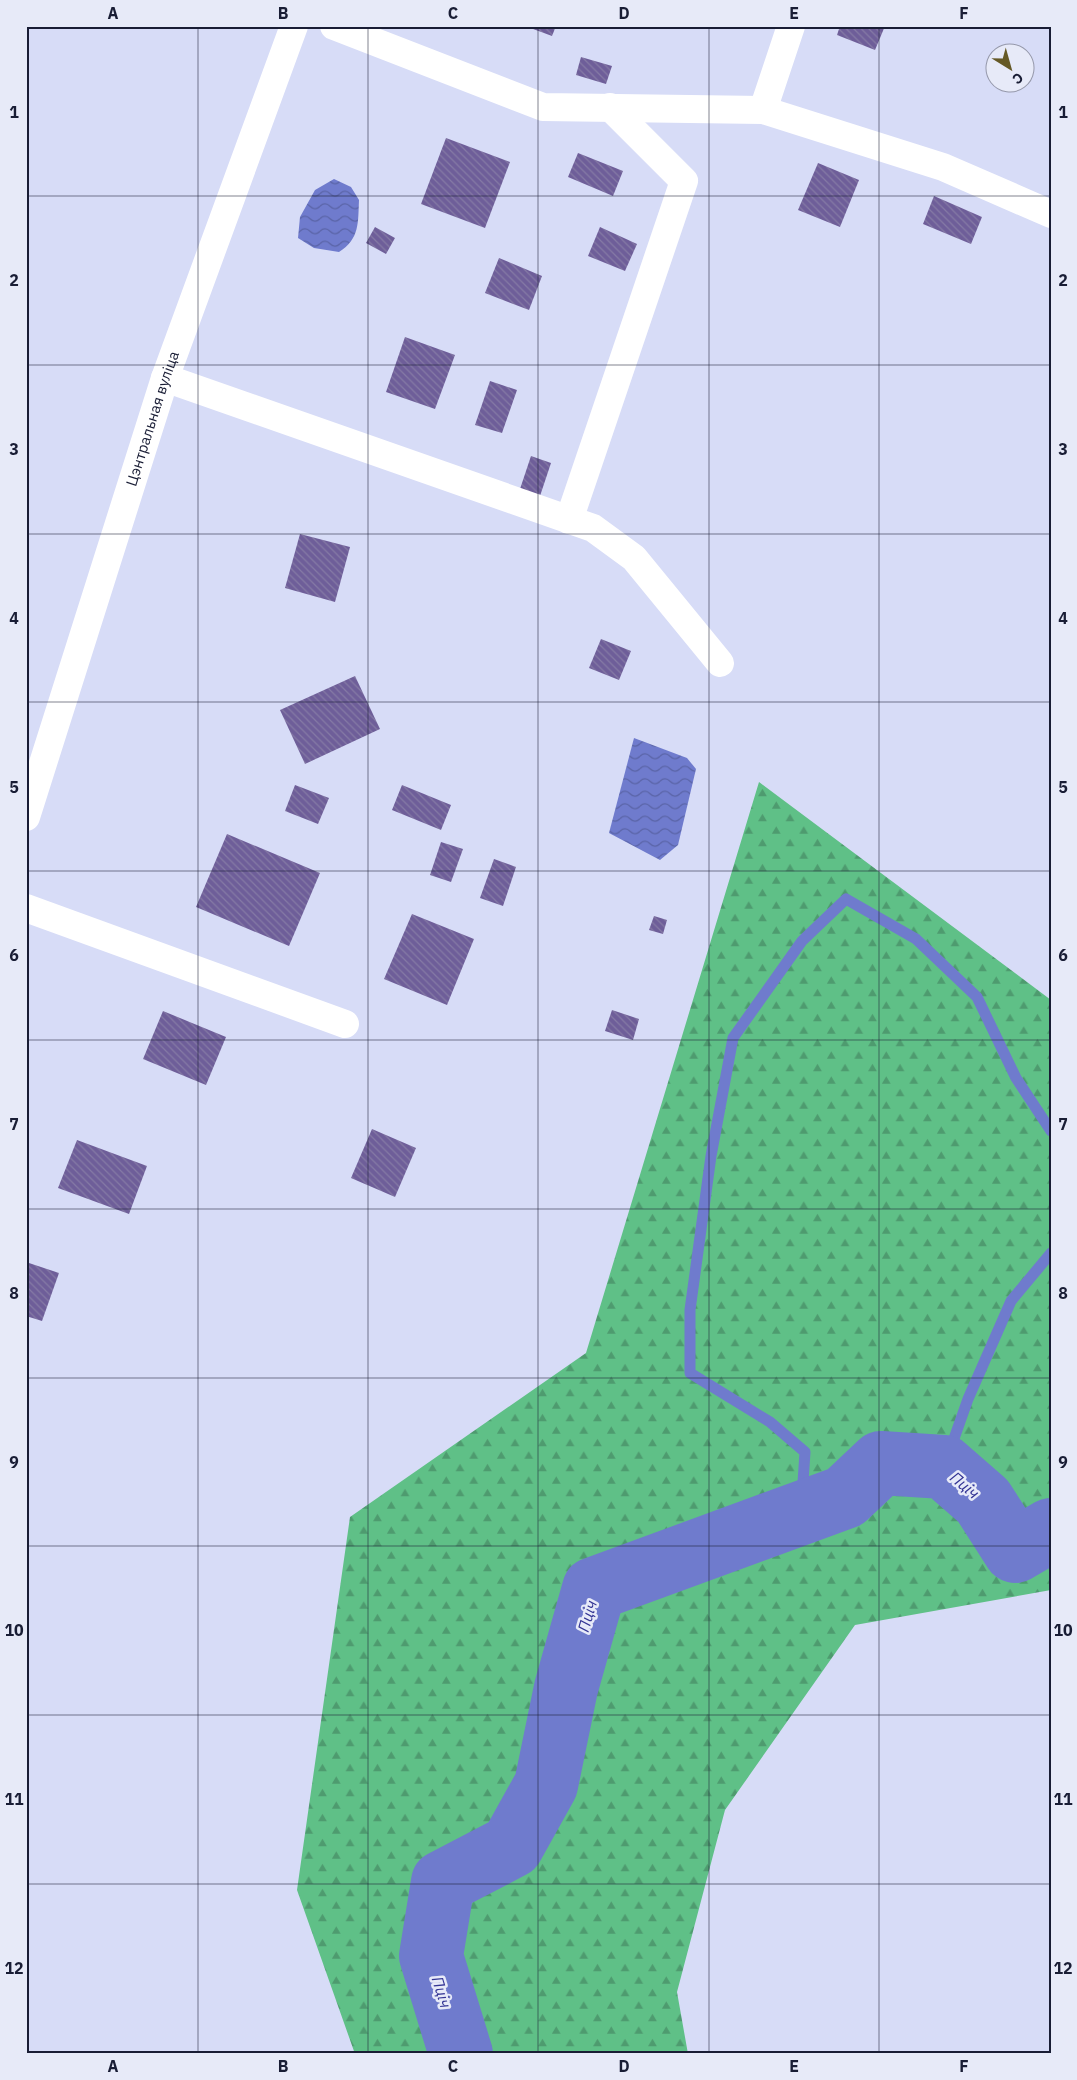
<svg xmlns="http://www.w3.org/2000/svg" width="1077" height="2080" font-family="'IBM Plex Sans',sans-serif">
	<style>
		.forest { fill: url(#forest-firs) }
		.water { fill: url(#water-waves) }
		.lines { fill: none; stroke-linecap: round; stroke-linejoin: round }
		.stream { stroke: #6f7bcd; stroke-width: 11 }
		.river { stroke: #6f7bcd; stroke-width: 64 }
		.building { fill: url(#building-back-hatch) }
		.minor { stroke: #fff; stroke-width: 28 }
		.grid { fill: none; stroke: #191d35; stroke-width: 1; stroke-opacity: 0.55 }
		.labels { text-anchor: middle; stroke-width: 5; stroke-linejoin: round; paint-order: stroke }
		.street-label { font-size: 15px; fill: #191d35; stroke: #e7eaf8 }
		.water-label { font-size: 16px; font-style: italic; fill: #333494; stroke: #e7eaf8 }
		.neatline { fill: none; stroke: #191d35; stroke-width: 2 }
		.grid-label { font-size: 16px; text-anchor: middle; font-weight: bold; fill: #191d35 }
	</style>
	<defs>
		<pattern id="forest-firs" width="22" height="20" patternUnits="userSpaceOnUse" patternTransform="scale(1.25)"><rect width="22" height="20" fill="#5fc087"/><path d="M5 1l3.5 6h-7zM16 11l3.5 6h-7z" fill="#4e9b6f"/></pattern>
		<pattern id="water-waves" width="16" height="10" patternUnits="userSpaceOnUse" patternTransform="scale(1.25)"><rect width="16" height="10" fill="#6f7bcd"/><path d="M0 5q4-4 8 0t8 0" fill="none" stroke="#5a64a7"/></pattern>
		<pattern id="building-back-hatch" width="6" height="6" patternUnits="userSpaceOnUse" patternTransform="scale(1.25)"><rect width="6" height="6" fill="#6e5e99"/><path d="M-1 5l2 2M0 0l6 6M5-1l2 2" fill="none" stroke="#857aa5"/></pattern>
	</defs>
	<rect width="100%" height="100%" fill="#d7dcf7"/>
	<polygon class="forest" points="759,782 1051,1000 1051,1590 855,1625 725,1810 677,1992 688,2054 355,2054 297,1890 350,1517 586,1353"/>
	<g class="water">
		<path d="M334,179L351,187L359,200C358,222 360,239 339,252L314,248L298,238L300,217L315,190Z"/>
		<polygon points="634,738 687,758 696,769 678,845 660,860 609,833"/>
	</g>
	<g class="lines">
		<g class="stream">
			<polyline points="944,1467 968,1399 1011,1301 1051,1253"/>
			<polyline points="801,1513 805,1452 770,1422 690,1373 690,1310 711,1156 733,1038 802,941 846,899 916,939 977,997 1016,1078 1051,1131"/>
		</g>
		<polyline class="river" points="461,2054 431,1956 443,1882 512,1846 546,1785 566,1688 594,1589 845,1497 881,1463 944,1467 983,1501 1015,1551 1051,1530"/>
	</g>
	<g class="building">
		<polygon points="525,26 556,26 552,36"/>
		<polygon points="840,26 885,26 875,50 837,35"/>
		<polygon points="581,57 612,66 606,84 576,75"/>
		<polygon points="446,138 510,162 485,228 421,204"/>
		<polygon points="578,153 623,171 613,196 568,177"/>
		<polygon points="818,163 859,180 840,227 798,210"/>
		<polygon points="934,196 982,217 971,244 923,224"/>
		<polygon points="375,227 395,238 386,254 366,243"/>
		<polygon points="600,227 637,244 625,271 588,256"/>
		<polygon points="499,258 542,276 529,310 485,293"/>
		<polygon points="405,337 455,355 435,409 386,392"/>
		<polygon points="490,381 517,390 502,433 475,425"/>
		<polygon points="531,456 551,463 540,496 520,489"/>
		<polygon points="300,534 350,547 335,602 285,588"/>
		<polygon points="601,639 631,651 619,680 589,668"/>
		<polygon points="355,676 380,729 305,764 280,710"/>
		<polygon points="295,785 329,798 318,824 285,811"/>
		<polygon points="402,785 451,805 441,830 392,810"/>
		<polygon points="227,834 320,873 289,946 196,907"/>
		<polygon points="441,842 463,849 451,882 430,875"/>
		<polygon points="494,859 516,867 503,906 480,898"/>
		<polygon points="412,914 474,939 447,1005 384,979"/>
		<polygon points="654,916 667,920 663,934 649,930"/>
		<polygon points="612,1010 639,1019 633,1040 605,1031"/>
		<polygon points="163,1011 226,1037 206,1085 143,1059"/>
		<polygon points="372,1129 416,1148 395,1197 351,1178"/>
		<polygon points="77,1140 147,1166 129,1214 58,1188"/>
		<polygon points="26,1262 59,1273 42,1321 26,1316"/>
	</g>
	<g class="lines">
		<g class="minor">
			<polyline points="334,26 543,107 763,110 943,167 1051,214"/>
			<polyline points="763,110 791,26"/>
			<polyline points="165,378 593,528 634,558 720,663"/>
			<polyline points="569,520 684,181 610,107"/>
			<path id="s1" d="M26,817L165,378L294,26"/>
			<polyline points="26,908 345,1024"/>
		</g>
	</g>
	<path class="grid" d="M198,26V2054M368,26V2054M538,26V2054M709,26V2054M879,26V2054M26,196H1051M26,365H1051M26,534H1051M26,702H1051M26,871H1051M26,1040H1051M26,1209H1051M26,1378H1051M26,1546H1051M26,1715H1051M26,1884H1051"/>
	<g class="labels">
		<g class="street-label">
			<text dy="5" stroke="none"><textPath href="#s1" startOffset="418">Цэнтральная вуліца</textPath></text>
		</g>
		<g class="water-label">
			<text transform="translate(965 1485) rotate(40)" y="6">Пціч</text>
			<text transform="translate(587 1616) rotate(-74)" y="6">Пціч</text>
			<text transform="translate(442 1992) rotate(73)" y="6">Пціч</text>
		</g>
	</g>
	<rect width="1077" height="2080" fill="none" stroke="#e7eaf8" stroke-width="55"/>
	<g transform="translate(1010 68) rotate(143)"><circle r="24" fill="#e7eaf8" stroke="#9598aa"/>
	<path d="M0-4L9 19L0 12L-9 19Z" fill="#655926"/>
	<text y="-8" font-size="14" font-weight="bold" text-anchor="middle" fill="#191d35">С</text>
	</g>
	<rect x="28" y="28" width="1022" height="2024" class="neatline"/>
	<g class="grid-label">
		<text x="113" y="19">A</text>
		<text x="283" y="19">B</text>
		<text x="453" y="19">C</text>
		<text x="624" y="19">D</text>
		<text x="794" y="19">E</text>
		<text x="964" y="19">F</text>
		<text x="14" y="118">1</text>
		<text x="1063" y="118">1</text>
		<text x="14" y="286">2</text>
		<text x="1063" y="286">2</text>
		<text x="14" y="455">3</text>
		<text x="1063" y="455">3</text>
		<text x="14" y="624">4</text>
		<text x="1063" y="624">4</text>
		<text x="14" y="793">5</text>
		<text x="1063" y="793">5</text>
		<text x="14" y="961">6</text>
		<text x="1063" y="961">6</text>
		<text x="14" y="1130">7</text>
		<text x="1063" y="1130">7</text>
		<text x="14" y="1299">8</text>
		<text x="1063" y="1299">8</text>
		<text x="14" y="1468">9</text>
		<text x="1063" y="1468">9</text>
		<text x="14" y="1636">10</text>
		<text x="1063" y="1636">10</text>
		<text x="14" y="1805">11</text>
		<text x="1063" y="1805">11</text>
		<text x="14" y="1974">12</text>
		<text x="1063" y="1974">12</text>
		<text x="113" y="2072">A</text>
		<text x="283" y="2072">B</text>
		<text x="453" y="2072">C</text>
		<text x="624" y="2072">D</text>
		<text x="794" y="2072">E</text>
		<text x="964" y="2072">F</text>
	</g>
</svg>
